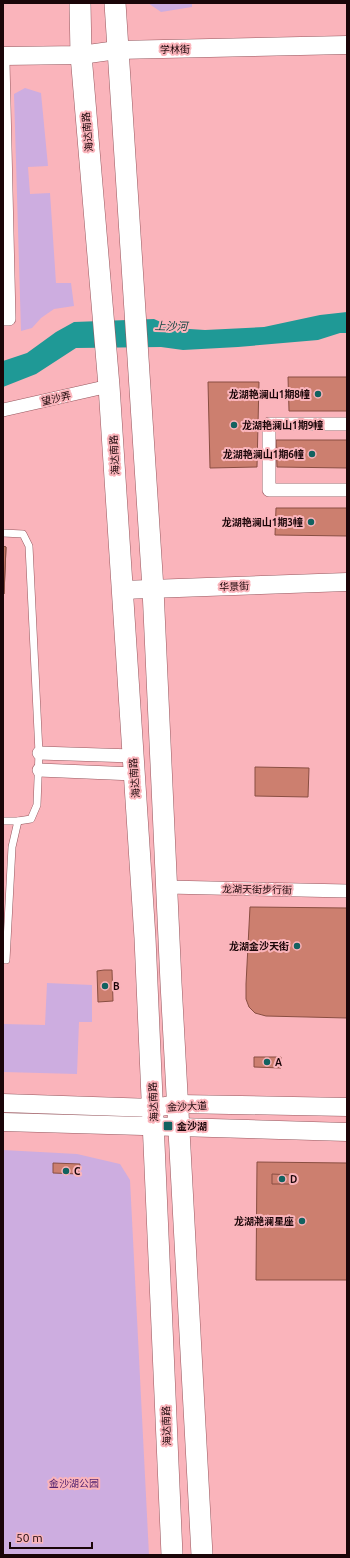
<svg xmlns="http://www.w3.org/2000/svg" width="350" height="1558" font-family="Ubuntu,'Noto Sans SC',sans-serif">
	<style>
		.green { fill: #cdade0 }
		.water { fill: #1f9996 }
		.building { fill: #cc7f6f; stroke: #894e42 }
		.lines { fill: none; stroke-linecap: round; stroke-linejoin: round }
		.lane-casing { stroke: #96585f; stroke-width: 8 }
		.street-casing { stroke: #96585f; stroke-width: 14 }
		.secondary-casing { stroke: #96585f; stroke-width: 19 }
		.primary-casing { stroke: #96585f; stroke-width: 22 }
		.lane { stroke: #fff; stroke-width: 7 }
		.street { stroke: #fff; stroke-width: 13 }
		.secondary { stroke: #fff; stroke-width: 18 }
		.primary { stroke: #fff; stroke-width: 21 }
		.poi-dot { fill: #126260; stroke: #fab4bb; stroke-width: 1.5 }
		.labels { text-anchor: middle; stroke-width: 4; stroke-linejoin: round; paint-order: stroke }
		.street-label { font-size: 10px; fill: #1a0508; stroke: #fab4bb }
		.poi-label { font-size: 10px; font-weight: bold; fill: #1a0508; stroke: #fab4bb; text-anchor: start }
		.park-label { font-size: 10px; fill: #572570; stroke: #fab4bb }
		.water-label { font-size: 11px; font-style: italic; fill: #144644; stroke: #fab4bb }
	</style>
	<rect width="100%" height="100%" fill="#fab4bb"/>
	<g class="green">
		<polygon points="148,3 192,3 192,7 161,12"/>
		<polygon points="25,88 41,93 48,166 28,167 30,194 50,193 56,283 71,283 74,306 54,309 41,318 32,328 21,331 14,94"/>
		<polygon points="47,983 92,985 92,1022 79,1022 77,1074 3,1072 3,1024 45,1025"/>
		<polygon points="3,1150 77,1154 120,1164 130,1180 149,1555 3,1555"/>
	</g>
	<polygon class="water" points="347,312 347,333 340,333 318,340 238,347 183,350 161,347 76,348 36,374 3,387 3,361 27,353 56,332 74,322 154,319 174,328 205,330 264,327 320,315"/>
	<g class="building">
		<polygon points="288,377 347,377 347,411 289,411"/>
		<polygon points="208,382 259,382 257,467 210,468"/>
		<polygon points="276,440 347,440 347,468 277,467"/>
		<polygon points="276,508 347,508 347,536 275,535"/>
		<polygon points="3,546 6,547 4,594 3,594"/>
		<polygon points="3,546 6,547 4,594 3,594"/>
		<polygon points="255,767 309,768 308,797 255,796"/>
		<polygon points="250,907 347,908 347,1018 266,1016 255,1013 249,1007 246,999 246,984"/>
		<polygon points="104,970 112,970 113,1001 98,1002 97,971"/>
		<polygon points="254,1057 281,1057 281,1068 254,1067"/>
		<polygon points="257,1162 347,1163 347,1280 256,1280"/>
		<polygon points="53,1163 80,1164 79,1174 53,1173"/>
		<polygon points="272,1174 292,1175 292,1184 272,1184"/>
	</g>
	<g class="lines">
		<g class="lane-casing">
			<g id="lane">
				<polyline points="3,533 23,534 29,546 39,753 37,805 31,819 18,821 3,821"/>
				<polyline points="6,960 12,847 18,821"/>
			</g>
		</g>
		<g class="street-casing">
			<g id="street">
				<polyline points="3,62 9,319 3,319"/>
				<polyline points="3,410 109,386"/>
				<polyline points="347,424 269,424 269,490 347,490"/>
				<polyline points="39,753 133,756"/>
				<polyline points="39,770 134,774"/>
				<polyline points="167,887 347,891"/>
			</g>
		</g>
		<g class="secondary-casing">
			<g id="secondary">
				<polyline points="3,56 81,55 117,50 347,45"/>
				<polyline points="122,590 347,582"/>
				<polyline points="3,1103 153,1108 179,1104 347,1107"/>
				<polyline points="3,1122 347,1132"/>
			</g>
		</g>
		<g class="primary-casing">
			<g id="primary">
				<polyline points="80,3 81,55 109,386 145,938 172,1555"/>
				<polyline points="115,3 153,589 171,983 202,1555"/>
			</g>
		</g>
		<use href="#lane" class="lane"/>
		<use href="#street" class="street"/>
		<use href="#secondary" class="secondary"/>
		<use href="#primary" class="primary"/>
	</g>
	<g class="poi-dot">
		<circle cx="318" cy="394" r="4"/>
		<circle cx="234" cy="425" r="4"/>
		<circle cx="312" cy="454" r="4"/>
		<circle cx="311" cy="522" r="4"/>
		<circle cx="297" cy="946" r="4"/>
		<circle cx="105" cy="986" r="4"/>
		<circle cx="267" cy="1062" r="4"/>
		<rect x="163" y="1121" width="10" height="10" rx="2"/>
		<circle cx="66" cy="1171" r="4"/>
		<circle cx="282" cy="1179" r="4"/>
		<circle cx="302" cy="1221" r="4"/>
	</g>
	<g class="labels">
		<g class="street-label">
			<text transform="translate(175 49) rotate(-1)" y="4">学林街</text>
			<text transform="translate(87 132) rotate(-95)" y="4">海达南路</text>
			<text transform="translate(56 398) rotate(-13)" y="4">望沙弄</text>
			<text transform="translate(114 455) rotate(-93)" y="4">海达南路</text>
			<text transform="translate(234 586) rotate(-2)" y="4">华景街</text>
			<text transform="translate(134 778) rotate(-94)" y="4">海达南路</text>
			<text transform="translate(257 889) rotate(1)" y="4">龙湖天街步行街</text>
			<text transform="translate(153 1102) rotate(-93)" y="4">海达南路</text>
			<text transform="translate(187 1106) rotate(-3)" y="4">金沙大道</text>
			<text transform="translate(166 1426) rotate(-92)" y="4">海达南路</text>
		</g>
		<g class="poi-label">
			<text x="310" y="398" text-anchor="end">龙湖艳澜山1期8幢</text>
			<text x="242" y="429">龙湖艳澜山1期9幢</text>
			<text x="304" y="458" text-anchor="end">龙湖艳澜山1期6幢</text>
			<text x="303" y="526" text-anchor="end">龙湖艳澜山1期3幢</text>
			<text x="289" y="950" text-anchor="end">龙湖金沙天街</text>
			<text x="113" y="990">B</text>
			<text x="275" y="1066">A</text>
			<text x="177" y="1130">金沙湖</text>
			<text x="74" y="1175">C</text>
			<text x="290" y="1183">D</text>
			<text x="294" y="1225" text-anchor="end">龙湖滟澜星座</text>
		</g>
		<g class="park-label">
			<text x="74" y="1487">金沙湖公园</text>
		</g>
		<g class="water-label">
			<text transform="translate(171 326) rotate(1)" y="4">上沙河</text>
		</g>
	</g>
	<rect width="350" height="1558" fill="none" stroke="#1a0508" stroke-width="8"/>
	<path d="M10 1542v6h82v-6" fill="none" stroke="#1a0508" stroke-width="2"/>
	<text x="16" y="1542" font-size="12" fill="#1a0508" stroke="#fab4bb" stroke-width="3" paint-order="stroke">50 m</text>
</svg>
